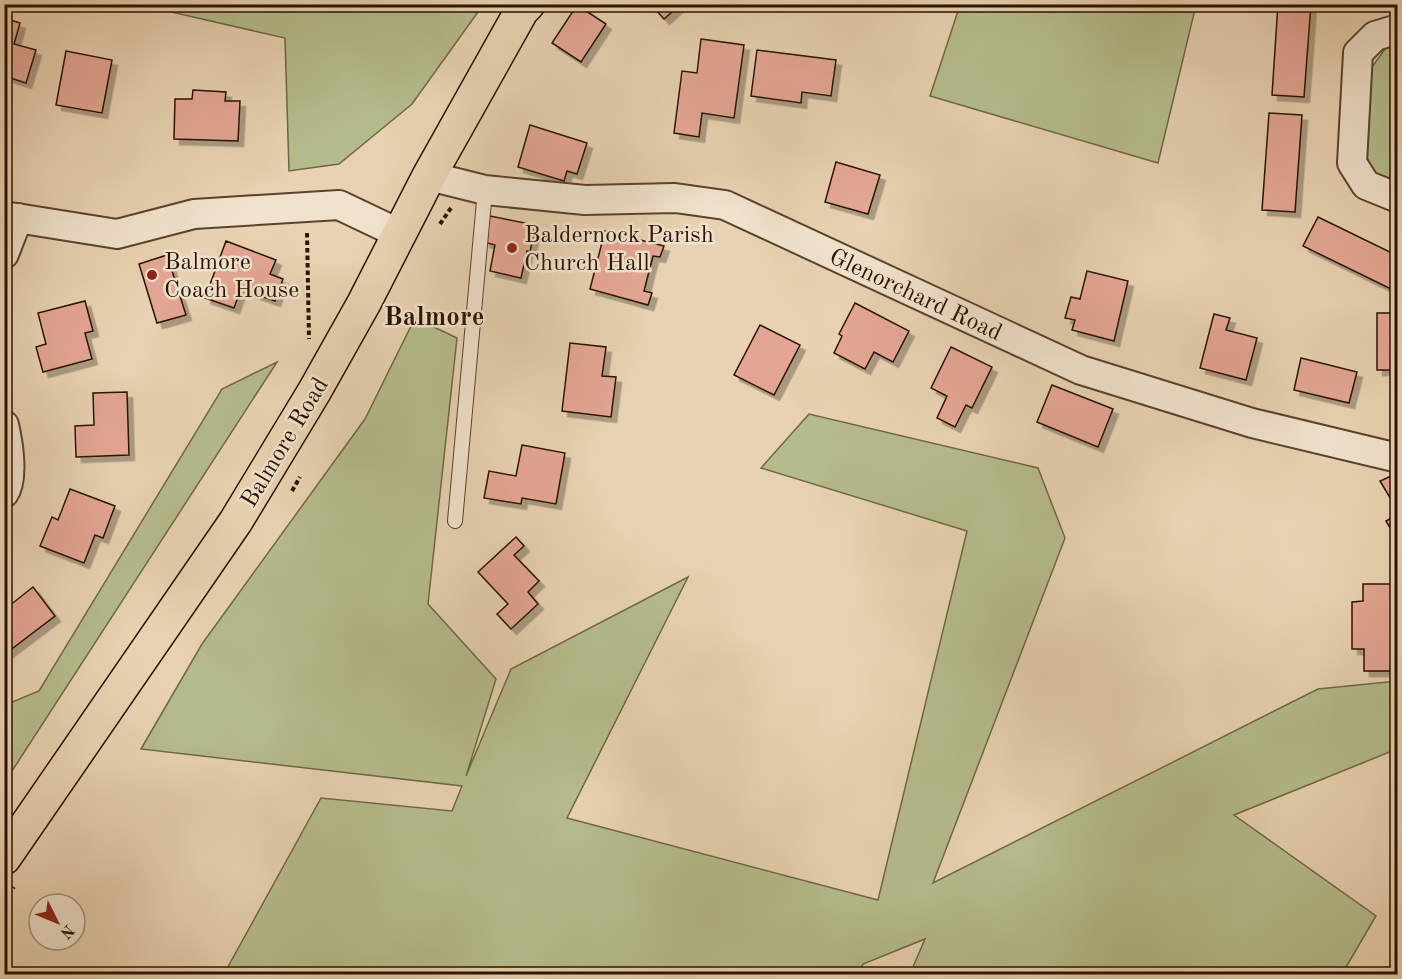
<svg xmlns="http://www.w3.org/2000/svg" width="1402" height="979" font-family="'Old Standard TT',serif">
	<style>
		.green { fill: #b5bc8c; stroke: #706746; stroke-width: 1.5 }
		.building { fill: #e4a694; stroke: #2c1200; stroke-width: 1.5; filter: url(#shadow) }
		.lines { fill: none; stroke-linecap: round; stroke-linejoin: round }
		.lane-casing { stroke: #5b422c; stroke-width: 16 }
		.street-casing { stroke: #5b422c; stroke-width: 32 }
		.primary-casing { stroke: #2c1200; stroke-width: 36 }
		.path { stroke: #2c1200; stroke-width: 4; stroke-dasharray: 4.5 3; stroke-linecap: butt }
		.lane { stroke: #f0e2cc; stroke-width: 14 }
		.street { stroke: #f0e2cc; stroke-width: 28 }
		.primary { stroke: #e8d2b1; stroke-width: 33 }
		.poi-dot { fill: #8f2418; stroke: #f0e2cc; stroke-width: 2 }
		.labels { text-anchor: middle; stroke-width: 5; stroke-linejoin: round; paint-order: stroke }
		.poi-label { font-size: 24px; fill: #2c1200; stroke: #f0e2cc; text-anchor: start }
		.street-label { font-size: 24px; fill: #2c1200; stroke: #f0e2cc }
		.quarter-label { font-size: 27px; font-weight: bold; fill: #2c1200; stroke: #f0e2cc }
	</style>
	<defs>
		<filter id="shadow"><feDropShadow dx="5.5" dy="5.5" stdDeviation="0" flood-color="#0004"/></filter>
	</defs>
	<rect width="100%" height="100%" fill="#e8d2b1"/>
	<filter id="stains"><feTurbulence type="fractalNoise" baseFrequency=".00333" numOctaves="4"/><feColorMatrix values="0 0 0 0 .2 0 0 0 0 .09 0 0 0 0 .02 0 0 0 .5 -.17"/></filter>
	<radialGradient id="worn" r=".72"><stop offset=".6" stop-color="#630" stop-opacity="0"/><stop offset="1" stop-color="#630" stop-opacity=".3"/></radialGradient>
	<g class="green">
		<polygon points="172,5 172,4 483,5 412,104 339,164 289,171 285,38 171,12"/>
		<polygon points="960,5 1196,5 1158,163 930,96"/>
		<polygon points="1397,45 1397,184 1375,175 1366,155 1372,67 1385,49"/>
		<polygon points="415,318 457,338 428,604 496,679 466,776 511,669 688,577 567,818 878,900 967,531 761,468 809,414 1038,468 1065,538 933,883 1318,689 1397,681 1397,749 1234,815 1376,916 1342,974 910,974 925,939 863,964 859,974 224,974 321,798 452,811 462,786 141,749 202,644 365,419"/>
		<polygon points="277,362 12,771 5,770 5,705 39,691 222,389"/>
	</g>
	<g class="building">
		<polygon points="656,4 681,4 664,19 654,8"/>
		<polygon points="1278,4 1311,4 1304,97 1272,95"/>
		<polygon points="577,5 606,24 581,62 552,43"/>
		<polygon points="4,18 20,23 14,44 36,50 26,83 4,76"/>
		<polygon points="701,39 744,45 734,118 702,113 699,137 674,133 682,71 697,73"/>
		<polygon points="757,50 836,60 831,96 802,92 801,103 751,96"/>
		<polygon points="66,51 112,60 102,113 56,105"/>
		<polygon points="193,90 226,92 225,101 240,101 238,141 174,139 175,99 192,99"/>
		<polygon points="1269,113 1302,115 1295,212 1262,210"/>
		<polygon points="530,125 587,143 577,174 567,171 564,181 518,167"/>
		<polygon points="836,162 880,175 868,214 825,202"/>
		<polygon points="490,216 535,225 530,252 527,251 521,278 490,271 495,245 484,242"/>
		<polygon points="1318,217 1398,256 1398,276 1391,289 1303,246"/>
		<polygon points="605,231 664,246 660,257 653,256 644,291 652,293 648,305 590,289"/>
		<polygon points="226,241 276,260 270,274 283,279 275,301 241,289 234,308 205,298"/>
		<polygon points="167,255 186,315 157,323 139,264"/>
		<polygon points="1087,271 1128,281 1114,341 1072,330 1075,320 1065,318 1071,297 1080,299"/>
		<polygon points="85,301 93,331 85,333 92,359 43,372 36,347 46,344 38,313"/>
		<polygon points="855,303 909,331 893,362 874,352 865,369 834,353 842,336 839,334"/>
		<rect x="1377" y="313" width="21" height="57"/>
		<polygon points="1214,314 1230,318 1226,330 1257,338 1246,380 1200,368"/>
		<polygon points="760,325 800,345 774,395 734,375"/>
		<polygon points="570,343 606,347 602,376 616,377 611,417 562,411"/>
		<polygon points="951,347 992,367 972,408 966,405 955,427 937,418 947,396 931,388"/>
		<polygon points="1301,358 1357,372 1349,403 1294,390"/>
		<polygon points="1052,385 1113,409 1098,447 1037,422"/>
		<polygon points="127,392 129,455 76,457 75,426 94,425 93,393"/>
		<polygon points="522,445 565,453 556,504 522,498 521,504 484,498 489,471 516,476"/>
		<polygon points="1398,473 1398,511 1380,481"/>
		<polygon points="70,489 115,506 103,538 95,535 84,563 40,546 52,517 58,520"/>
		<polygon points="1398,514 1398,553 1391,542 1396,538 1386,521"/>
		<polygon points="516,537 524,546 514,555 539,581 528,592 538,604 511,629 497,614 508,604 478,572"/>
		<polygon points="1363,584 1391,584 1391,600 1398,600 1398,618 1391,618 1391,635 1398,635 1398,671 1364,671 1364,649 1352,649 1352,602 1363,601"/>
		<polygon points="33,587 55,616 5,654 4,600 9,606"/>
	</g>
	<g class="lines">
		<g class="lane-casing">
			<polyline id="lane" points="455,521 485,190"/>
		</g>
		<g class="street-casing">
			<g id="street">
				<polyline points="1398,29 1375,36 1358,53 1352,163 1366,185 1398,198"/>
				<polyline points="429,176 485,190 585,200 675,198 725,205 1081,370 1252,423 1398,458"/>
				<polyline points="4,216 117,234 194,214 339,205 400,234"/>
				<polyline points="4,254 18,218"/>
				<path d="M4,425C8,442 14,479 4,493"/>
			</g>
		</g>
		<g class="primary-casing">
			<polyline id="primary" points="4,858 236,521 314,392 364,303 429,176 522,10 528,4"/>
		</g>
		<g class="path">
			<polyline points="440,224 451,208"/>
			<polyline points="307,233 309,339"/>
			<polyline points="292,491 300,477"/>
			<polyline points="4,900 14,887"/>
		</g>
		<use href="#lane" class="lane"/>
		<use href="#street" class="street"/>
		<use href="#primary" class="primary"/>
	</g>
	<g class="poi-dot">
		<circle cx="512" cy="248" r="6"/>
		<circle cx="152" cy="275" r="6"/>
	</g>
	<g class="labels">
		<g class="poi-label">
			<text x="524" y="242">Baldernock Parish<tspan x="524" dy="28">Church Hall</tspan></text>
			<text x="164" y="269">Balmore<tspan x="164" dy="28">Coach House</tspan></text>
		</g>
		<g class="street-label">
			<text transform="translate(916 294) rotate(25)" y="8">Glenorchard Road</text>
			<text transform="translate(284 442) rotate(-59)" y="8">Balmore Road</text>
		</g>
		<g class="quarter-label">
			<text x="434" y="325">Balmore</text>
		</g>
	</g>
	<rect width="1402" height="979" fill="none" stroke="#e8d2b1" stroke-width="24"/>
	<rect x="6" y="6" width="1390" height="967" fill="none" stroke="#2c1200" stroke-width="3"/>
	<rect x="12" y="12" width="1378" height="955" fill="none" stroke="#2c1200" stroke-width="1.5"/>
	<g transform="translate(57 922) rotate(133)"><circle r="28" fill="#f0e2cc" stroke="#a28f7a" stroke-width="1.5"/>
	<path d="M0-4.5L10 22L0 15L-10 22Z" fill="#8f2418"/>
	<text y="-9" font-size="16" font-weight="bold" text-anchor="middle" fill="#2c1200">N</text>
	</g>
	<rect width="100%" height="100%" filter="url(#stains)"/>
	<rect width="100%" height="100%" fill="url(#worn)"/>
</svg>
